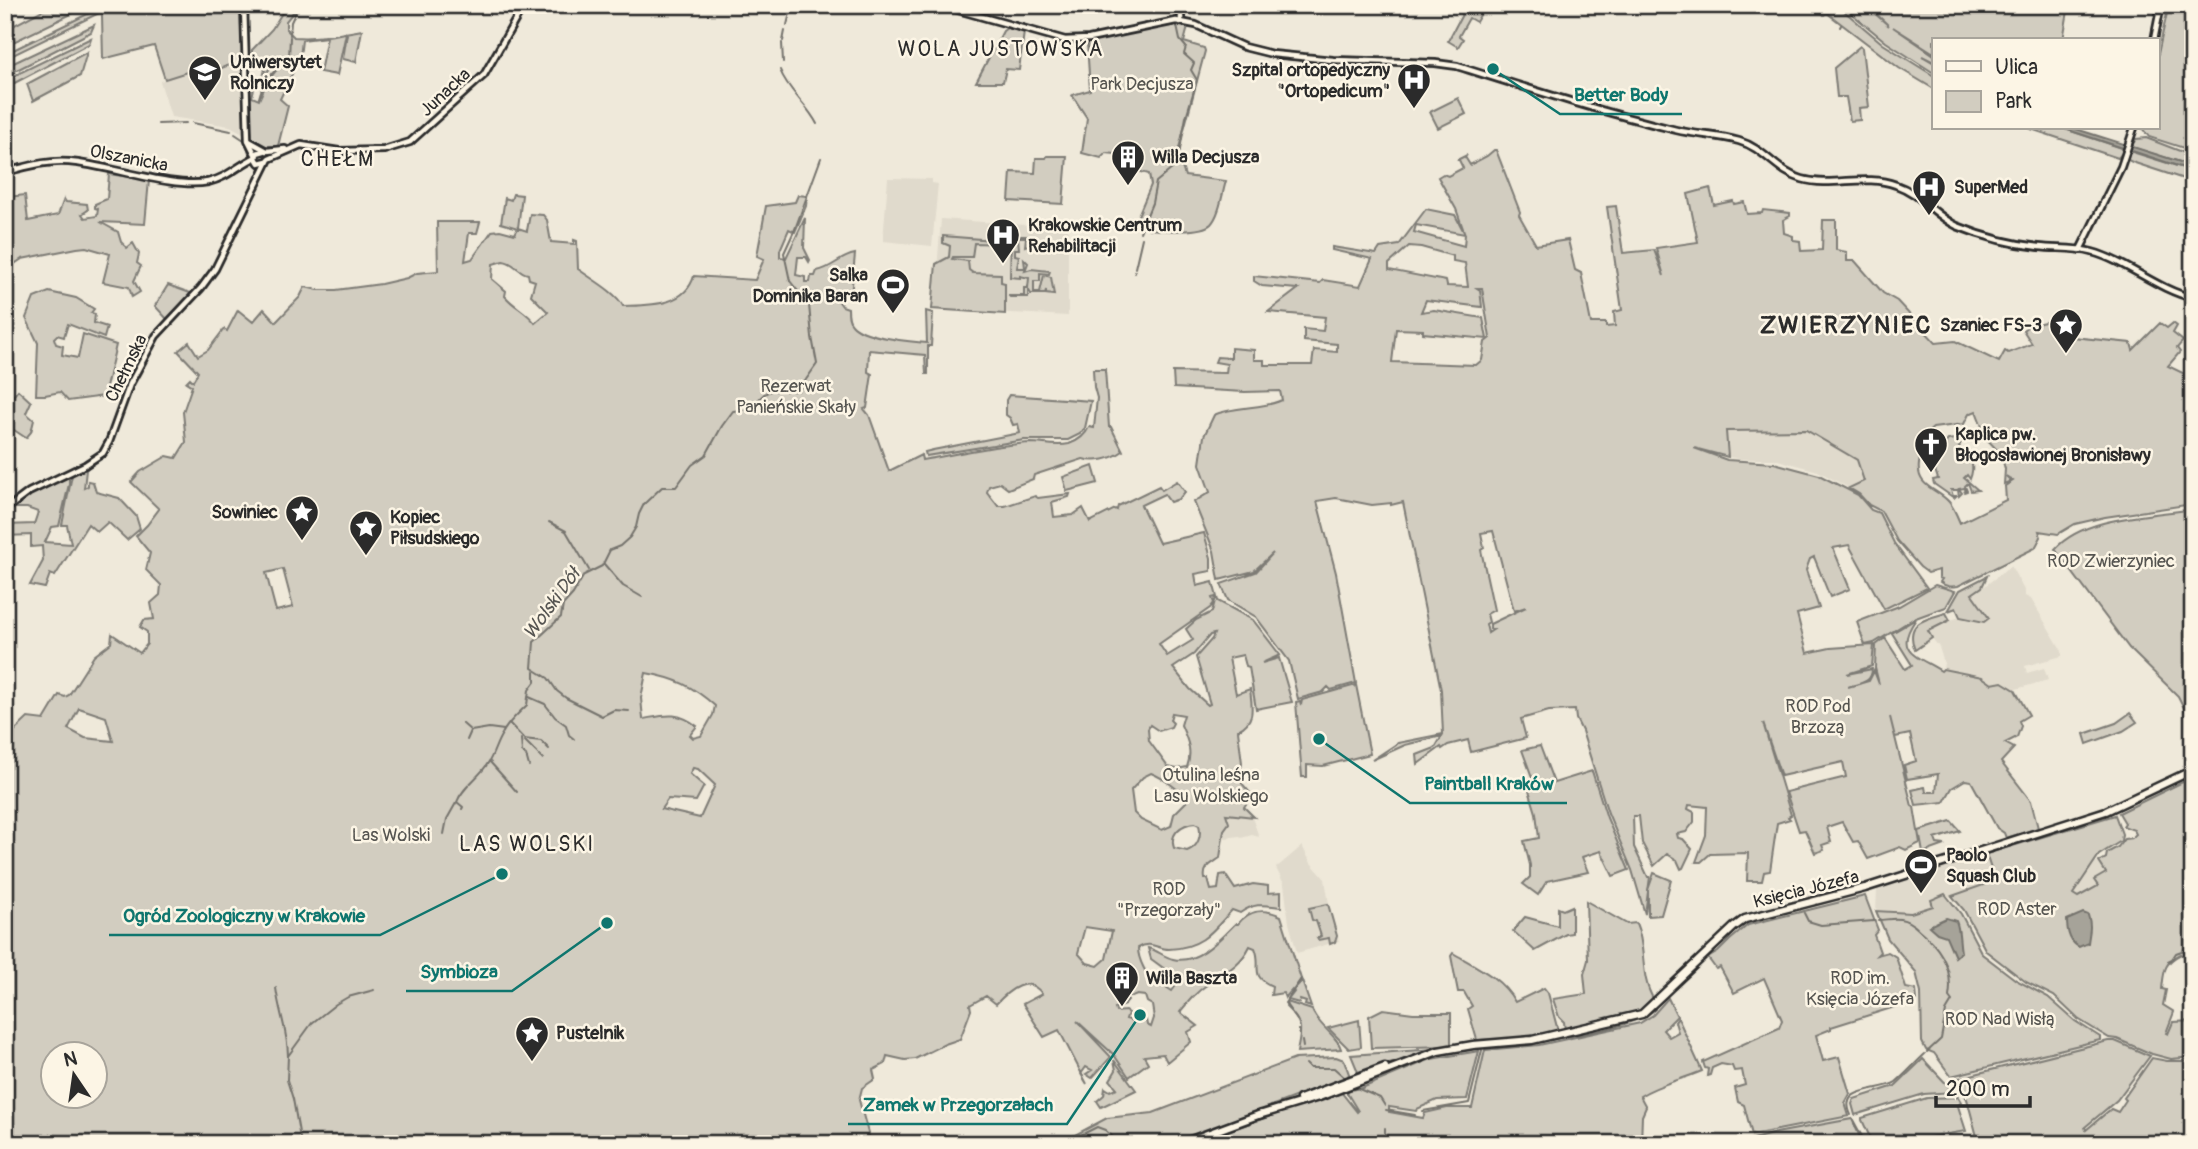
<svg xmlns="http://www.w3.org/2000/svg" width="2198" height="1149" font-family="Pangolin,sans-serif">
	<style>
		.built { fill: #e0dacc }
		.green { fill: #d2cdc0; stroke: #7e7c76; stroke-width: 2; fill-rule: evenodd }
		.water { fill: #a6a399; stroke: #75736d; stroke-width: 2 }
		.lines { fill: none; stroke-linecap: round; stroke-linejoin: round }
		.stream { stroke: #75736d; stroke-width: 2 }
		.minor-casing { stroke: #2b2b2b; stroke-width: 10 }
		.major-casing { stroke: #2b2b2b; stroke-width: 11 }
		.minor { stroke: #fcf5e5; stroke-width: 4.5 }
		.major { stroke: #fcf5e5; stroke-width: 6 }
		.labels { text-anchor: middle; stroke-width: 5; stroke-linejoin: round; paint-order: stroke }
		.poi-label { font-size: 18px; font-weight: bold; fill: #2b2b2b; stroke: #fcf5e5; text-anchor: start }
		.park-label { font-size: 18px; fill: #555450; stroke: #fcf5e5 }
		.street-label { font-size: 18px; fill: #2b2b2b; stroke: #fcf5e5 }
		.water-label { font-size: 19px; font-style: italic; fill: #565552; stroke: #fcf5e5 }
		.quarter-label { font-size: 21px; letter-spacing: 2px; fill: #2b2b2b; stroke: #fcf5e5 }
		.district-label { font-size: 24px; font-weight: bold; letter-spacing: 2px; fill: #2b2b2b; stroke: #fcf5e5 }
		.leader { fill: none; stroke: #0f766e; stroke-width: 2.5 }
		.callout-dot { fill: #0f766e; stroke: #fcf5e5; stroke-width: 2.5 }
		.callout-label { font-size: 19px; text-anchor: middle; font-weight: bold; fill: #0f766e; stroke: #fcf5e5; stroke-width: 5; stroke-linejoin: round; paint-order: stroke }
	</style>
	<rect width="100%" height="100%" fill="#efe9da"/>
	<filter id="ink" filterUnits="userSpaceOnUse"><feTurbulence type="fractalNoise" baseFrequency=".0143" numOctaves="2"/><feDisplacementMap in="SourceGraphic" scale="14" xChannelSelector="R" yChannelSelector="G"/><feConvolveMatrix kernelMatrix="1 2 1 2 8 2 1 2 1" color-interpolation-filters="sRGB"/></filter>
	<g filter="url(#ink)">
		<g class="built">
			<polygon points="232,64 243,64 245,134 230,126 171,117 160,81 209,65 212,71"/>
			<polygon points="888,178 932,179 932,183 938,184 932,246 883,241"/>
			<polygon points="941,219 1068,228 1068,316 934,309"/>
			<polygon points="1806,430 1857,460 1864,481 1849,488 1818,471 1774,459 1740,459 1728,457 1726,431"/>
			<polygon points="2011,566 2025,592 2025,596 2031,599 2037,609 2062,651 2062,656 2025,666 2027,673 2044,668 2048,680 2016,689 2002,681 1991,684 1983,676 1943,669 1944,663 1939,647 1927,632 1948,621 1960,617 1989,617 1973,595"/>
			<polygon points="1226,814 1252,817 1259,837 1252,835 1241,838 1239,836 1225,838 1223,835"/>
			<polygon points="1302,846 1311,863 1325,879 1329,904 1339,941 1297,953 1289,923 1284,884 1276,868"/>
			<polygon points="1986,854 1995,881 1950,897 1945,894 1931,900 1933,905 1911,913 1876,911 1877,889"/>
			<polygon points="2094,860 2097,863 2099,862 2107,873 2098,886 2077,898 2073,894"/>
		</g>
		<g class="green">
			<polygon points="52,5 90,5 5,46 5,30"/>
			<polygon points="105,5 241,5 243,64 232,64 211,72 209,65 165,79 154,46 103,59 102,16"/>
			<path d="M287,5H299L286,21V29L294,37C317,39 339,34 362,30L356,62L343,59L347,34L346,33L337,75L320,72L327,37L302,40L300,57L280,99L288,106L278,146H262L250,140L248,83L253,77L256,80L252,97L259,100L267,82L279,67L289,62L291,58L288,56L273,58L272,66L263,77L265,69L252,58V50L272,29Z"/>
			<polygon points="1467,5 1486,5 1476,22 1469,18 1459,36 1463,39 1458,47 1448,41"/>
			<polygon points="1816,5 1837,5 1883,44 1934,76 1934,89 1899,68 1827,13 1824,15"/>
			<polygon points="1841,5 1865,5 1889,26 1867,5 2069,5 2063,40 1934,40 1934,53 1893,27 1934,55 1934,62 1922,56 1934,63 1934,73 1886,42"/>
			<polygon points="102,7 99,13 5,59 5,54"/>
			<polygon points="2167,13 2193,14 2193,151 2149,137 2142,128 2158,128 2158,54"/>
			<path d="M1172,24L1188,27L1184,42L1204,48L1205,51L1179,148V158L1185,176L1226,181C1222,194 1220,214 1211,224C1202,233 1163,231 1150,229C1145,228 1140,223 1137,218L1151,185L1149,174L1123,167L1125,155L1106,153L1101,158L1082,153L1087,118L1072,95L1090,90L1087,43Z"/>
			<polygon points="94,25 91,32 5,76 5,67"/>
			<polygon points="1007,28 1024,32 1019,70 1006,69 1003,82 976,82 1003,31"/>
			<polygon points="91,38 89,44 5,88 5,80"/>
			<polygon points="1860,46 1862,48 1869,107 1859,108 1860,120 1850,121 1846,97 1837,97 1834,68"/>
			<polygon points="87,52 80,76 33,101 27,84"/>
			<polygon points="1458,98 1466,114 1438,128 1430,112"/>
			<polygon points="2028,128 2062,128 2125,149 2118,158"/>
			<polygon points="2146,138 2193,156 2193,166 2131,147 2136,139"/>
			<path d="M1494,150H1496L1520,212L1519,215L1536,245L1568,240L1575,270L1581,273L1591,323H1606V327L1615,326L1614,312L1622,310L1607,207L1616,206L1623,253L1654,250L1664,276L1656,248L1698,242L1688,194L1710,188L1714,205L1733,201L1734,204L1744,202L1747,214L1762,213L1763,210L1790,213V216L1783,220L1784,233L1793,236V240L1800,241L1801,251L1822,250L1823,220H1836V250L1847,252V261H1855L1883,293L1897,301L1936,343L1955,341L1999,362L2005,351L2008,353L2032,344L2023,330L2028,326L2049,321L2053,335L2131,343L2133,350L2160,323L2167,328L2173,323L2177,326L2173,333L2183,341L2177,348L2180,352L2168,366L2193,378V504L2105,517L2075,524L2058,534L2039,531L2041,537L2035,548L1958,586C1951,587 1946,587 1940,582L1942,579L1939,578V570L1928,573L1920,567L1897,541L1881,511L1869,505L1859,494L1849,488L1864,481L1857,460L1806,430L1726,431L1728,457L1694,448L1727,460L1774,463L1819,475L1858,495L1871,510L1879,513L1894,543L1927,588L1884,609L1849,545L1833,548L1850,589L1830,597L1814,557L1810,559L1806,570L1819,608L1797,614L1807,653L1830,648L1874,645L1872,666L1847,674L1872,669C1872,683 1860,683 1848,687L1869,681L1874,671L1879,684L1875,668L1876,645L1885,638L1905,669L1912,665L1892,633L1916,619C1892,653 1918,656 1941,671L1943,669L1982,677L1992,684L2002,682L2015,690L2029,715L2019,721L2021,726L2017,737L2005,743L2014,748L2001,762L2031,801L2038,828L2006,838L2004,833L1997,828L1971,781L1965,780L1952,788L1944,802L1916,805L1912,790L1925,787L1926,792H1936L1938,774L1907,779L1904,765L1916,761L1910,734L1895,737L1890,717L1912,806L1914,807L1920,843L1906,850L1900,847L1868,859L1858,841L1853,842L1842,822L1827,827L1831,842L1822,845L1824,850L1815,853L1805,830L1799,831L1786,792L1846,777L1843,762L1781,776L1763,723L1791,815L1788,817L1790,819L1777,823L1770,871L1764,872L1762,881H1747L1748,853L1710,854L1701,862H1696L1706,835L1707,807L1689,805L1688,809L1694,812V822L1686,832L1677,834L1678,838L1683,839L1692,849L1683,868L1681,869L1677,860L1667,854L1654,866L1642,843L1639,816H1633L1634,847L1648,877H1650L1645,914L1632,870L1608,813L1582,731L1576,719L1575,710L1549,711L1521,719L1526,738L1471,752L1468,740L1448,745L1442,749L1441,747L1418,764L1417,755L1435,748L1442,736L1405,745L1372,760L1398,743L1443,734L1441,690L1403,502L1391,505V503L1372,505L1336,498L1317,501L1336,573L1356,683L1331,690L1328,687L1323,692L1298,699L1289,661L1256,617L1228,600L1221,584L1256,572L1273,553L1254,571L1219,580L1214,551L1194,502L1210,492L1200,464L1204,436L1214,415C1237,405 1260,410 1282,400L1280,391L1245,392L1174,388L1173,372L1226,373L1227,364L1215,362L1217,357L1231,358V348L1254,350V360H1264V365H1312L1314,350L1337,352V344L1304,341V329L1323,331L1325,317L1268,312L1298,289L1262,286L1254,281V276L1320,283L1323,280L1360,286L1372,259L1332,250V247L1376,254L1380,248L1399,245L1426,209L1455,215L1465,234L1456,209L1438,177L1443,174L1448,176L1463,168L1459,160H1457L1467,155L1465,157L1470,165L1487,156ZM1416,225L1465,234L1464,246L1414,232ZM1409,246L1421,247L1453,256V261L1465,263L1468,287L1447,286L1446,281L1389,270V264ZM1477,288H1482L1490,338L1485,342L1482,360L1476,365L1392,362L1396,329L1423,330V333L1487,339L1483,318L1434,310L1421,312L1426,300L1482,307L1480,290ZM1976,411L1983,429H1979L1981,433L2001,454L2005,469L2004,484L2011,481L2006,476L2013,481L2005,486L2006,500L1960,523C1957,516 1954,508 1949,502C1938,489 1916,487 1919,464C1920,456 1922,449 1926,443L1930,445L1935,441V437L1929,440L1926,434L1933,428L1964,424L1969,414ZM1493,531L1514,611L1526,607L1490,624V629H1494L1488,633L1486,624L1489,622L1487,614L1494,610L1481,550L1484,548L1481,533Z"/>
			<polygon points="2129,151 2193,171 2193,182 2132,162 2128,160"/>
			<polygon points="1047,156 1067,156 1063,204 1009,201 1011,172 1035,173 1036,158 1046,158"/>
			<polygon points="109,174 149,180 145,224 100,222 118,232 121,242 127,248 133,243 139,254 137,263 141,266 134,281 140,292 132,297 129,287 103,282 110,254 86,247 77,248 22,259 7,269 8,277 5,279 5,208 9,207 8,197 25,195 28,221 58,215 64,199 66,202 87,204 88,210 82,214 85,218 97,216 98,209 95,208 95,204 107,199"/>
			<path d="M513,194L522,195L518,228L527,231L530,214L543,215L547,220L551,242L574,244V240L577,241L578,269C590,278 617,293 623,306C648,305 685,307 694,276L755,280L764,259L757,256L766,206L795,202L798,195L807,196L806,206L795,232L789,229L780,250V257L786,258L805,218L804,248L810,260L809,262L806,257H798L796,275L805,277V282H810L811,276H815L817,271C833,268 839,257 855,254L851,296H835L842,306L848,308C848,314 848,320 852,324C864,338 908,341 927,343L926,311L933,313L931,346H928V374H926L925,355L869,350L868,372L872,374L867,408L864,409L869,415L889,471L921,455L922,460C957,454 995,445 1031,443C1043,443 1056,447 1069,444C1078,441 1085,436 1089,427L1094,428L1097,398L1094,387L1093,369H1105L1109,427H1111L1123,451C1112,459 1096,463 1083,459L1034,475L1033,479L1008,489L1000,483L989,486L987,492L998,506H1005L1035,496L1038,498L1070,494L1069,497L1052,502L1054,517L1073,515L1083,508L1090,522L1115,509L1117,510L1118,506L1159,486L1162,490L1177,481L1185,492L1179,499L1170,502L1164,494L1141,505L1159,543L1204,533L1211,558V571L1195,574L1197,586L1213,582L1218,601L1253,620L1280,655L1262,663L1279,658L1291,699L1292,702L1256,709L1249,667L1246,666L1243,655L1229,658L1236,694L1250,689C1252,707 1256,721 1238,730L1242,763L1239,780L1252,795L1244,807L1254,817L1226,814L1229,823L1224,830L1220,858C1210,865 1203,867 1205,879H1208L1211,890L1218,889L1220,875L1225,874L1235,889L1253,884L1268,886V893L1281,892V907C1264,905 1256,902 1240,913L1232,910C1213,931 1202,948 1169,949C1157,949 1151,940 1138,948C1138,960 1147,976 1155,984L1158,982L1172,991L1175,987L1166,970L1151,959L1148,948C1157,950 1164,957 1173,959C1197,965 1220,939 1235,924H1238C1250,909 1264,908 1281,916L1301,979L1294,989L1302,981L1311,1007L1305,1005L1306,1002L1300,1000L1299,1003L1288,1000L1294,992L1292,990L1285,998L1283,993L1271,995L1272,986C1248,975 1263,967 1255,948L1250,946C1241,965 1224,973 1208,984C1196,992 1188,1002 1180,1012L1198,1026L1188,1032L1191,1042L1167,1062L1163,1054L1144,1056L1148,1063L1129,1077L1114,1055L1077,1021L1111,1057L1092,1078L1086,1074L1092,1070L1086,1067L1081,1074L1087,1084L1059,1030L1044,1037L1023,1004L1042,994C1028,974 1009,990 996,1004L986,996L970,1005L971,1010L960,1039L945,1044L915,1059L905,1060L887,1056L885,1064L873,1070L875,1079L862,1088L859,1100L871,1144H5V740L28,718L44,720L59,695L65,697L69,695L94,656L111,643L112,634L140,653L147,644V632L140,627L144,620L154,619L151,603L160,595L161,585L146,570L150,553L136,536L147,525L159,509L131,482L140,472L167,456L176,458L186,442L183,412L192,386L186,382L190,378L193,381L198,372L178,351L189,342L198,356L208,350L224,329L227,331L238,310L253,322L264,309L276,322L300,297L305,287L318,290H336L381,284L407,278L417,273L438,271L437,222H480L477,233H469L465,261L472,259L492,231L500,230L515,234L518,228L501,223L505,198L511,200ZM503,261C514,262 518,272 528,274L529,279L535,281L531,295L548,312L535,323C526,311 514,307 505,296L506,291L492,279L493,264ZM283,569L293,607L276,611L266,573ZM1216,597L1212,612L1196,620L1186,629L1193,640L1167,656L1159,644L1210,608L1214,603L1212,598ZM1214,634L1212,639L1196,657L1210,704L1208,705L1190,689L1173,668L1194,654L1210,635ZM646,673C675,678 693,686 715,706L713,715L701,736L693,738L690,735L697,726C677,711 666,715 643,719L641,698ZM79,708L106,717L113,741L85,738L68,729ZM1172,713L1184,715L1181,725C1187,739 1193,751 1187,767L1177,769L1168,767L1149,741L1148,729L1150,725L1159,731L1171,727L1173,723L1170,720ZM693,768L698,769L715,785L700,818L661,809L668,799L696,801L704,786L690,774ZM1151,773C1161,777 1183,791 1187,801L1174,814L1171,826L1162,830L1141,820L1134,813L1131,790L1143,777ZM1195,823L1199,825C1202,836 1198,847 1187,851L1174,848C1169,833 1182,824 1195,823ZM1085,927L1112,931L1106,959L1098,966L1087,963L1078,953ZM1123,983L1127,995L1132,997L1137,995L1145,996L1147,1002L1152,1005L1154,1018L1151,1027L1147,1025L1146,1020L1137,1022L1126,1019L1128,1013L1125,1011L1116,1012L1115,1008L1125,1005L1128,1000L1117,990L1119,984ZM52,1054H94V1096H52Z"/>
			<polygon points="943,236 1005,241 1004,244 974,243 972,257 953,257 952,259 968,261 969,270 973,273 1001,274 1001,282 1005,283 1005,314 932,309 936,264 949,257 950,246 943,243"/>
			<polygon points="1011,237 1012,236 1026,236 1029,239 1028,245 1025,246 1026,237 1018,237 1019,249 1015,249 1015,255 1019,256 1017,268 1025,268 1024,259 1028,263 1025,271 1031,269 1050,271 1049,274 1040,273 1040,281 1034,281 1034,292 1040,292 1044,275 1051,277 1054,295 1046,294 1046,290 1045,294 1031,294 1028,289 1028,297 1010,297 1009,296 1024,296 1024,288 1028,288 1029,278 1020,276 1020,278 1010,277"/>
			<polygon points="168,285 193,294 167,319 155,306"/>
			<polygon points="49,292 76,298 94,309 91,313 95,314 94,323 107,327 104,338 68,324 64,337 57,335 54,338 56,344 63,346 62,355 78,358 83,334 116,345 104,396 68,401 60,392 45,395 36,395 38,343 26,318 34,298"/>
			<polygon points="18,390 31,402 26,413 34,420 31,432 26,438 5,424 5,399 9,401"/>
			<polygon points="1009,395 1091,401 1085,428 1080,434 1068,440 1024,440 926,456 925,452 933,450 1020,433 1018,424 1013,425 1010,418 1006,415 1006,400"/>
			<path d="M1962,438L1958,452L1960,453L1962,450C1972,458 1975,466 1970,479L1967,475L1964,478L1978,490L1971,491L1968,483L1965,486L1967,491L1964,492L1966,490L1964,488L1959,489L1962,493L1959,496L1958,490H1951L1953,496H1956L1954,498L1934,484L1933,480L1938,479L1935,470H1929L1933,457L1946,447L1945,444L1948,440Z"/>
			<polygon points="90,465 86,470 84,488 88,486 88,481 93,482 96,492 119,498 136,516 140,529 127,540 108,522 97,532 88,524 55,576 50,574 45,588 30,585 43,561 42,546 31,547 31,535 5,536 5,525 34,524 38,512 27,508 10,508 42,487 69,476 69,484 59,526 52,527 45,542 71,544 67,525 62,525 72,475"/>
			<polygon points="1093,466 1098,483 1067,491 1063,477"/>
			<path d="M2193,509V726L2178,696L2129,648L2055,549C2085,516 2150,516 2193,509Z"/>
			<polygon points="1987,576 1982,587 1972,594 1989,618 1984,622 1960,617 1956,608 1948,611 1960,590"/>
			<polygon points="1935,585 1955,591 1946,607 1913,619 1874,643 1865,645 1857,622 1899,606"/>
			<path d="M1946,613L1950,620L1928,631L1932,638L1915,650C1904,622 1925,619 1946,613Z"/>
			<polygon points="1356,685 1370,754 1323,766 1307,765 1307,777 1302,777 1296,702 1300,701 1301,705 1302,700"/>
			<polygon points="2130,713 2137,722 2123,731 2087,744 2084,734 2116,723"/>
			<polygon points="1540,746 1554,783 1592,771 1607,818 1629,870 1613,876 1601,851 1582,857 1588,872 1547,881 1538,895 1523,884 1530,877 1530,865 1524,841 1539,838 1536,813 1529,790 1536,788 1522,750"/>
			<path d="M2193,777V964L2187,963L2186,957L2181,954C2163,963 2164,972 2162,989L2166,990L2163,1005L2174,1012L2166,1033L2168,1034L2173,1022L2193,1021V1057L2171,1059L2152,1054L2117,1039L2109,1038L2078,1019L2054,996L2026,982L1986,951L1964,910L1952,896L1995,881L1986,854L2115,815L2122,834L2121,841L2099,855L2073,894L2078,897L2098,886L2094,880L2106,873L2099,862L2106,858L2107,853L2118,847L2124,839L2132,838L2136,834L2134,830L2123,826L2125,823L2119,813Z"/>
			<polygon points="1951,821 1960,831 1935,839 1937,844 1945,845 1923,853 1919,831"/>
			<polygon points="1654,873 1671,880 1661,915 1648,916 1648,890"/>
			<polygon points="1945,894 1961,914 1982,954 2016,980 2048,997 2075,1021 2100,1037 2100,1040 1951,1076 1934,1053 1926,1050 1922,1042 1921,993 1916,972 1888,939 1876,911 1911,913 1933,906 1931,900"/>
			<polygon points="1865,896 1878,930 1874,935 1880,952 1877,955 1888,952 1896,957 1906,988 1916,990 1917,1000 1831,1027 1831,1029 1816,1035 1823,1061 1839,1057 1850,1094 1845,1103 1849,1116 1752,1135 1744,1105 1738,1102 1735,1088 1745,1085 1742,1070 1734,1071 1732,1066 1721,1064 1712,1068 1710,1075 1707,1076 1708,1069 1705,1068 1703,1062 1779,1028 1782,1020 1764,978 1734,993 1720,967 1716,969 1708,958 1718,952 1730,940 1748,925"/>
			<path d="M1586,901L1627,924L1636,923C1647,948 1639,976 1654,1000C1634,1022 1593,1024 1565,1031L1564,1022L1559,1017L1553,999L1586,994L1584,974L1588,960Z"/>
			<polygon points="1328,904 1337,936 1335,942 1330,944 1329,938 1318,940 1317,938 1321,936 1316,921 1312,920 1309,908"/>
			<polygon points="1572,906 1572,933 1566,934 1535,951 1513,931 1525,917 1558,926 1558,908 1563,910"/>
			<path d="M1453,953C1477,967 1502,978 1515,1002L1544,988L1548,993L1558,1031L1525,1038L1477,1040L1468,1009L1472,1006L1464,992H1458L1451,956Z"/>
			<path d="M1668,998L1677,1016L1663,1030L1669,1037L1678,1032L1675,1022L1678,1018L1702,1071C1681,1080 1659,1084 1640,1096L1646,1107L1642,1116L1641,1144H1189L1341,1092L1357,1112L1358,1111L1347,1093L1349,1090L1362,1088L1431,1059L1479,1051L1467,1099L1437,1100L1417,1109L1416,1111L1389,1107V1112L1423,1118L1425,1113L1447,1108H1472L1485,1050L1539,1045L1640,1023L1653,1015Z"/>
			<path d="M1287,1002L1312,1010C1318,1026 1338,1036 1341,1049L1297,1052C1301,1030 1305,1025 1286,1007Z"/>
			<polygon points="1383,1009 1413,1013 1451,1013 1451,1046 1371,1048 1369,1016"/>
			<polygon points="1359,1020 1361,1047 1349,1049 1328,1028"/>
			<polygon points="2108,1041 2115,1041 2150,1056 2117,1100 2085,1127 2086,1130 2111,1109 2118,1112 2126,1100 2124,1098 2152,1058 2167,1061 2193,1061 2193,1089 2186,1122 2193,1098 2193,1144 1979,1144 1967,1099 1955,1079"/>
			<polygon points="1435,1049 1362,1073 1358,1072 1351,1055"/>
			<polygon points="1336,1057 1344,1060 1349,1074 1346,1080 1329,1084 1170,1144 1058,1144 1107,1118 1153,1113 1295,1059"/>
			<polygon points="1923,1059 1954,1092 1924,1094 1855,1115 1852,1104 1854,1099 1895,1086"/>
			<polygon points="1114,1060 1136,1090 1101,1107 1097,1101 1104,1095 1105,1088 1110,1091 1117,1088 1110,1080 1116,1070"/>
			<polygon points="1958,1097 1961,1102 1958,1106 1966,1131 1887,1144 1873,1144 1862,1120 1862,1118 1927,1098"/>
			<polygon points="1852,1119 1863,1144 1734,1144 1776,1133"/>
		</g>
		<g class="water">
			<polygon points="2062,128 2073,128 2193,166 2193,171"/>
			<path d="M2083,913L2088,915C2092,927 2089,933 2088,943L2079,947C2069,942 2067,931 2067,920Z"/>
			<path d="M1946,918L1956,921C1960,930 1959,942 1961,952L1955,957L1946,936L1937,933L1929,926Z"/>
		</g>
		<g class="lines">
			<g class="stream">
				<polyline points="787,25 792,5"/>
				<polyline points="1840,27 1841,25"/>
				<polyline points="290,35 291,22 299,5"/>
				<polyline points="783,41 785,31"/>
				<polyline points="782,43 783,62"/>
				<path d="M780,70C788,91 807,104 817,124"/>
				<path d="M259,98C265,74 275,73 289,58L290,37"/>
				<polyline points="193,123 231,131"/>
				<polyline points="158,124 186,123"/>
				<polyline points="235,134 244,140"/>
				<polyline points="245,140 250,156"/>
				<polyline points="1174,167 1178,160 1186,117 1197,80 1191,70 1194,63 1184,54 1186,47 1180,40 1177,26"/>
				<polyline points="1140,232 1152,203 1156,182 1172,169"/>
				<polyline points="1135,268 1142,238"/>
				<polyline points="1135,273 1135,271"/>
				<polyline points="549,522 566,531 589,570"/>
				<polyline points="604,564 623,586 642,597"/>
				<polyline points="529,697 545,704 555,717 566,725 569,735 574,739"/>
				<path d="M629,711L614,710L602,716L566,698L557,691L548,678L532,668L534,642L561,617L563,605L573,594L584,575L602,566L610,550L620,546L630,537L636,527L639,514L644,504L662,487H676L692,465L706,455L722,426L733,411L753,409C766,383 777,392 798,391L817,364L812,337L809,305L790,281L784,253L795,229L821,158"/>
				<polyline points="462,723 471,731"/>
				<polyline points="510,724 524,739 541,741 549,749"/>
				<polyline points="521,739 522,752 526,755 529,766"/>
				<polyline points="467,740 471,731 489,728 504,730"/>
				<polyline points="525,741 543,759"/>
				<polyline points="490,762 517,792"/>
				<path d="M462,809L463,807L457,802C463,786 479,778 488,763C494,754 496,743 502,734C508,722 518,714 527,705L529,690L535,682V672"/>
				<polyline points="444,834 447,819 456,803"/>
				<polyline points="1804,913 1808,921 1821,925 1874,921"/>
				<path d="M1878,920C1885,920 1893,918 1900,919C1908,920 1914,925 1919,930C1940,947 1954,968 1949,997L1952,1001L1946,1011L1941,1039L1927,1052"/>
				<polyline points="2168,961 2172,959 2176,953 2193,947"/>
				<path d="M276,988C279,1012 288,1032 288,1056"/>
				<polyline points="1297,1020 1285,1003 1301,979"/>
				<polyline points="1299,1030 1300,1036"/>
				<polyline points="1302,1041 1303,1047"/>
				<path d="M1487,1047C1520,1045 1633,1031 1655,1009"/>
				<polyline points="1306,1064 1310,1068 1334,1068 1344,1077"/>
				<polyline points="1359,1089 1380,1098 1385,1106"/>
				<polyline points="1386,1110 1415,1115"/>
				<polyline points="1423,1111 1469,1103 1482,1050"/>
				<path d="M1851,1115C1837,1085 1882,1092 1896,1082C1906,1074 1915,1063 1925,1054"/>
				<polyline points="1853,1120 1866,1144"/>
				<polyline points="1385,1128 1385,1144"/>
				<polyline points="514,1142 514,1144"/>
				<polyline points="301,1144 293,1099 287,1080 288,1056 312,1023 336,1004 348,997 374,990"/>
				<polyline points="1063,1144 1097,1127 1105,1130 1121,1144"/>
			</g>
			<g class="minor-casing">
				<g id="minor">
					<polyline points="244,5 248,140 256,156"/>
					<path d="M940,5L1065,40L1089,39L1176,21L1196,25L1244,47L1272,54L1333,60L1435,63L1457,66C1530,89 1602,112 1676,130C1697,135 1718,135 1739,141C1764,148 1777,172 1802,179C1833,188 1865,173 1896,185C1920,193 1934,215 1957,226C1984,237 2010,244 2039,247C2056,249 2075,247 2092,252C2128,262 2156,289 2193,298"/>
					<polyline points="1181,21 1181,5"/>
					<polyline points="2154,40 2161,5"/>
					<polyline points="249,141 267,151 285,149"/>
					<polyline points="264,151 257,153 256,158 259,163 267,161"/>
					<path d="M5,172C26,167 47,160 69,162C109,165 172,189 208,182C227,178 239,165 256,157"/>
					<polyline points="2080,250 2121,167 2134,128"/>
					<polyline points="5,510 29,492 85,465 103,453 109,442 130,384 156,336 201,288 215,269 269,159 301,145 339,151 384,150 410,142 484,75 524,5"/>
				</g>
			</g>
			<g class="major-casing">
				<g id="major">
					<polyline points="1300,1099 1385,1067"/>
					<polyline points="1259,1115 1319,1097 1438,1051 1473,1045 1532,1040 1642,1014 1734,927 1745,919 1865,888 2106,811 2193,770"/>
					<polyline points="1180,1144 1261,1114"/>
				</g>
			</g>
			<use href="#minor" class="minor"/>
			<use href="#major" class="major"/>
		</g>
	</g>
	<defs>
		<g id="university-pin" transform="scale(1.75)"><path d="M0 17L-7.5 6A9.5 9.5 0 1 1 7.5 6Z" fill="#2b2b2b" stroke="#fcf5e5"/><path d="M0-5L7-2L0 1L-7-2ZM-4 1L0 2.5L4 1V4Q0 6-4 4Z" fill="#fff"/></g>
		<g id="hospital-pin" transform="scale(1.75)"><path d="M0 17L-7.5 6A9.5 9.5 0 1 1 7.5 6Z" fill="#2b2b2b" stroke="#fcf5e5"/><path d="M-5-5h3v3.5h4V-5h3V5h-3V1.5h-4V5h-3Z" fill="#fff"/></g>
		<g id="building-pin" transform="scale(1.75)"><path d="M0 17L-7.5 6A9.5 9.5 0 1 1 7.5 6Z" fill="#2b2b2b" stroke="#fcf5e5"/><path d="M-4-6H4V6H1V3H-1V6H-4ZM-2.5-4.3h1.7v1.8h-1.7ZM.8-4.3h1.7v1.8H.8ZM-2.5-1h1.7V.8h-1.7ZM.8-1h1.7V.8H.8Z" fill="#fff"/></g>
		<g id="stadium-pin" transform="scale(1.75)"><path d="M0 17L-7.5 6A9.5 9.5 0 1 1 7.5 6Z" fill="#2b2b2b" stroke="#fcf5e5"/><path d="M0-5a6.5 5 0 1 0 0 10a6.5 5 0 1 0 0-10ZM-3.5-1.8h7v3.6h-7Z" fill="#fff"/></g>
		<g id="sight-pin" transform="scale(1.75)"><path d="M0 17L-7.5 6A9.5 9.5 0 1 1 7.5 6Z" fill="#2b2b2b" stroke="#fcf5e5"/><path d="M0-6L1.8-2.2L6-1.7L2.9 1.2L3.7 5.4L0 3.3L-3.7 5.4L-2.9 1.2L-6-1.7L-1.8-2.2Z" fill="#fff"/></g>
		<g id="church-pin" transform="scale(1.75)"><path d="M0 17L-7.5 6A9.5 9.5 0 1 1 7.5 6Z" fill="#2b2b2b" stroke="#fcf5e5"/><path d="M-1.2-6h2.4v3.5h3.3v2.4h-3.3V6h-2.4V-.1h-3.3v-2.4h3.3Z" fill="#fff"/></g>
	</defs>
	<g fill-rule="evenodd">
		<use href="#university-pin" x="205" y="72"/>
		<use href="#hospital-pin" x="1414" y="80"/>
		<use href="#building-pin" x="1128" y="157"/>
		<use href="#hospital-pin" x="1929" y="187"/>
		<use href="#hospital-pin" x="1003" y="235"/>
		<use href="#stadium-pin" x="893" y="285"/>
		<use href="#sight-pin" x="2066" y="325"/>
		<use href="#church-pin" x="1931" y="444"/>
		<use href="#sight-pin" x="302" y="512"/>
		<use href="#sight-pin" x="366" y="527"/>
		<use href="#stadium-pin" x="1921" y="865"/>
		<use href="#building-pin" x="1122" y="978"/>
		<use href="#sight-pin" x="532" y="1033"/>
	</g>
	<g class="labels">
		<g class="poi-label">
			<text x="230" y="68">Uniwersytet<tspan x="230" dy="21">Rolniczy</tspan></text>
			<text x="1390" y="76" text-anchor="end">Szpital ortopedyczny<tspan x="1390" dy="21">"Ortopedicum"</tspan></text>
			<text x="1152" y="163">Willa Decjusza</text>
			<text x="1954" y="193">SuperMed</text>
			<text x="1028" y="231">Krakowskie Centrum<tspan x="1028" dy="21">Rehabilitacji</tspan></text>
			<text x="868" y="281" text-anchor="end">Salka<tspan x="868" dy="21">Dominika Baran</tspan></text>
			<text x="2042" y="331" text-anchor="end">Szaniec FS-3</text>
			<text x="1955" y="440">Kaplica pw.<tspan x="1955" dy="21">Błogosławionej Bronisławy</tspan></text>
			<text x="278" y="518" text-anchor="end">Sowiniec</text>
			<text x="390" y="523">Kopiec<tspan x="390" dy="21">Piłsudskiego</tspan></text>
			<text x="1946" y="861">Paolo<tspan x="1946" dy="21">Squash Club</tspan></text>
			<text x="1146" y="984">Willa Baszta</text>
			<text x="556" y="1039">Pustelnik</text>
		</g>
		<g class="park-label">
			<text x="1142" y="90">Park Decjusza</text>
			<text x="796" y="392">Rezerwat<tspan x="796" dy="21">Panieńskie Skały</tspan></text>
			<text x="2111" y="567">ROD Zwierzyniec</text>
			<text x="1818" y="712">ROD Pod<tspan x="1818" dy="21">Brzozą</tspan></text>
			<text x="1211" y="781">Otulina leśna<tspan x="1211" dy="21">Lasu Wolskiego</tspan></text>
			<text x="391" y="841">Las Wolski</text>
			<text x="1169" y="895">ROD<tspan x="1169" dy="21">"Przegorzały"</tspan></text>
			<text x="2017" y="915">ROD Aster</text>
			<text x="1860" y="984">ROD im.<tspan x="1860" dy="21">Księcia Józefa</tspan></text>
			<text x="2000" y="1025">ROD Nad Wisłą</text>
		</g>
		<g class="street-label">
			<text transform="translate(445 92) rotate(-43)" y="6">Junacka</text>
			<text transform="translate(129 158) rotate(11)" y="6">Olszanicka</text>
			<text transform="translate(126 368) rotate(-64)" y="6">Chełmska</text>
			<text transform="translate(1806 889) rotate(-14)" y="6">Księcia Józefa</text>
		</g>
		<g class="water-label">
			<text transform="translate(551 603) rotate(-54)" y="7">Wolski Dół</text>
		</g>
		<g class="quarter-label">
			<text x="1001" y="56">WOLA JUSTOWSKA</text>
			<text x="338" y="166">CHEŁM</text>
			<text x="527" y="851">LAS WOLSKI</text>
		</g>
		<g class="district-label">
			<text x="1846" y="333">ZWIERZYNIEC</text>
		</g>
	</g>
	<path class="leader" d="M1493 69L1560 114H1682M1319 739L1410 803H1567M502 874L380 935H109M607 923L512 991H406M1140 1015L1067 1124H848"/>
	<g class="callout-dot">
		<circle cx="1493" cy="69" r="7"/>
		<circle cx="1319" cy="739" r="7"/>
		<circle cx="502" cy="874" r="7"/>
		<circle cx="607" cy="923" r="7"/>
		<circle cx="1140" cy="1015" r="7"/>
	</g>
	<g class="callout-label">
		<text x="1621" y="101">Better Body</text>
		<text x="1489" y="790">Paintball Kraków</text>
		<text x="244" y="922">Ogród Zoologiczny w Krakowie</text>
		<text x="459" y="978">Symbioza</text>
		<text x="958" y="1111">Zamek w Przegorzałach</text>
	</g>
	<rect width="2198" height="1149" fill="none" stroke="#fcf5e5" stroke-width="28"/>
	<rect x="14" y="14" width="2170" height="1121" fill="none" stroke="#2b2b2b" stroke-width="2.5" filter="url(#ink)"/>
	<rect x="1932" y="38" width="228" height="91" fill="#fcf5e5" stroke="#a8a49b" stroke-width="2"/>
	<rect x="1946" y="61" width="35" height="10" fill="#fcf5e5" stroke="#a8a49b" stroke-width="2"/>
	<text x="1995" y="74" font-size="21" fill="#2b2b2b">Ulica</text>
	<rect x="1946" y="91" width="35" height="21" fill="#d2cdc0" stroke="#a8a49b" stroke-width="2"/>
	<text x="1995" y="108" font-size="21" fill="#2b2b2b">Park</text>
	<g transform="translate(74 1075) rotate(347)"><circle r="33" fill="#fcf5e5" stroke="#a8a49b" stroke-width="2"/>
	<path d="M0-5L12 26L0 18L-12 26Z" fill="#2b2b2b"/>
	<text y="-10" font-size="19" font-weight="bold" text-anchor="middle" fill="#2b2b2b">N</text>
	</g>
	<path d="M1936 1096v10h94v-10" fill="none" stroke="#2b2b2b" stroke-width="3.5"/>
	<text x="1946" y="1096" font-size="21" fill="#2b2b2b" stroke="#fcf5e5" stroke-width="5" paint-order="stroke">200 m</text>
</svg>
